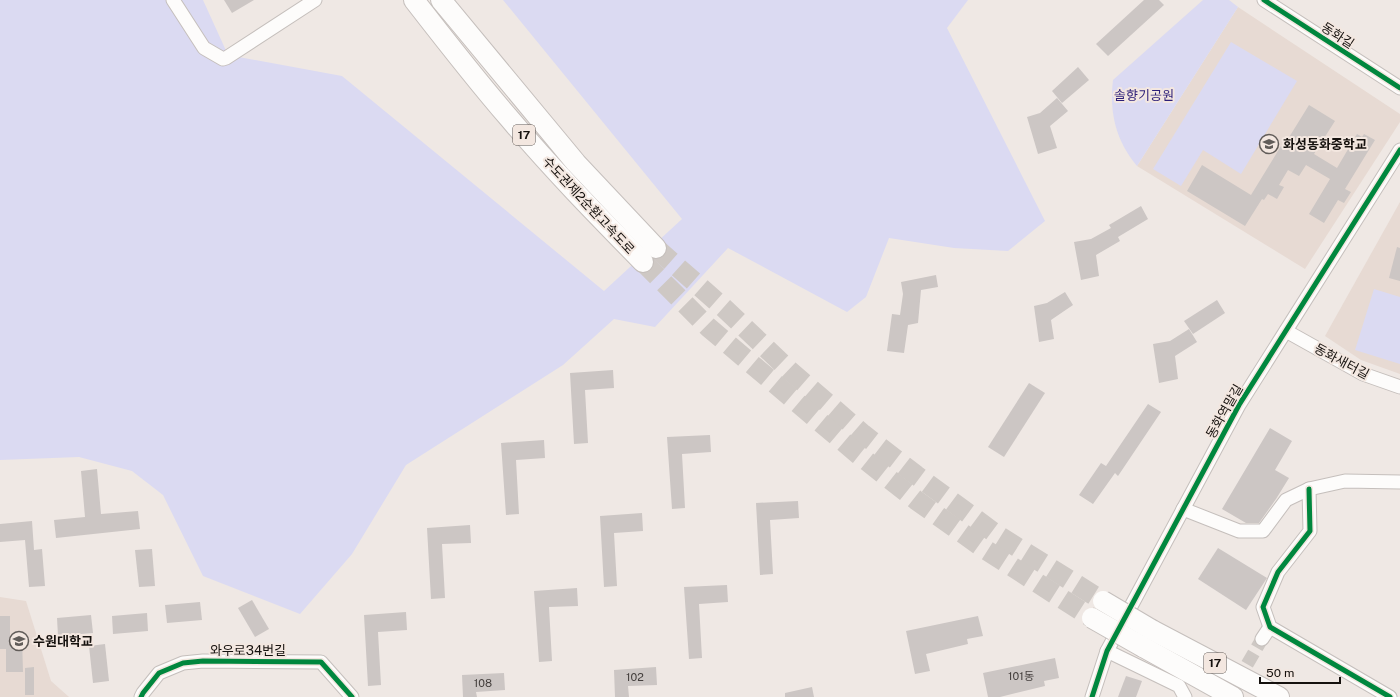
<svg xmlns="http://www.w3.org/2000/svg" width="1400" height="697" font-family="'Public Sans','Noto Sans KR',sans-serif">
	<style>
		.built { fill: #e7dad3 }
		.green { fill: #dbdaf2 }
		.building { fill: #ccc6c4 }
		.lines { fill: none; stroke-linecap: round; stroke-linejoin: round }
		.minor-tunnel { stroke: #cec8c4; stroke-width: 13; stroke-dasharray: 13 6; stroke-linecap: butt }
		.highway-tunnel { stroke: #cec8c4; stroke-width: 20; stroke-dasharray: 20 10; stroke-linecap: butt }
		.minor-casing { stroke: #c5bfbc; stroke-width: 15 }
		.highway-casing { stroke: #c5bfbc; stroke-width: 22 }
		.minor { stroke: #fdfcfb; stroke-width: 13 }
		.highway { stroke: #fdfcfb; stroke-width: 20 }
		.highway-bridge-casing { stroke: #c5bfbc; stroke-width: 22; stroke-linecap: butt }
		.highway-bridge { stroke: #fdfcfb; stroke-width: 20 }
		.cycleway-casing { stroke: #f3e7e0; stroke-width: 8 }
		.cycleway { stroke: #00873e; stroke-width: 5 }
		.labels { text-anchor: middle; stroke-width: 4; stroke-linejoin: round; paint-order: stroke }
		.number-label { font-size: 11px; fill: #433e3c }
		.shield { fill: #f3e7e0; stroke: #58514d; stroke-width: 1 }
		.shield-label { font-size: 12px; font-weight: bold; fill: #15110e }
		.street-label { font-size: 13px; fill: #15110e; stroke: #f3e7e0 }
		.park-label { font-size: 13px; fill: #2c1e78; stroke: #f3e7e0 }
		.poi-label { font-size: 13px; font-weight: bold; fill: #15110e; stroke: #f3e7e0; text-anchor: start }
	</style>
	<rect width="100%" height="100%" fill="#efe8e4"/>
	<g class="built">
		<polygon points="1238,7 1400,114 1400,122 1305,269 1137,166"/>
		<polygon points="1400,202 1400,374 1361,360 1325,336"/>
		<polygon points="0,597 26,601 51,681 69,697 0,697"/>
	</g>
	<g class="green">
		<polygon points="0,0 203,0 228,55 342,76 604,291 682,219 503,0 968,0 947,28 1045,221 1008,251 954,248 889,238 866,297 847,312 728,248 655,327 614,319 563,365 406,465 352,554 300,614 203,576 163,495 132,471 79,457 0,460"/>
		<path d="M1203,0H1229L1238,7L1137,166C1116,141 1109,113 1113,80Z"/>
		<polygon points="1231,42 1297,81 1241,174 1203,150 1181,186 1153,169"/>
		<polygon points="1374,289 1400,297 1400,364 1355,350"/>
	</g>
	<g class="building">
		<polygon points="224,0 254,0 232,13"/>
		<polygon points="1144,0 1159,0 1164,5 1108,56 1096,44"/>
		<polygon points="1078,67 1089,80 1062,103 1052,91"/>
		<polygon points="1057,98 1068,111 1050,126 1057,148 1038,154 1027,117 1040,113"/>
		<polygon points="1309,105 1335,121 1314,154 1337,168 1357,134 1362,137 1364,134 1375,140 1345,189 1351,192 1344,203 1338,200 1324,223 1309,214 1330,179 1306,165 1299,176 1288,170 1279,185 1284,187 1277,199 1268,194 1264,200 1262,199 1245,226 1187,191 1202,165 1251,195 1281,146 1283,147"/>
		<polygon points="1141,206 1148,219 1118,237 1120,241 1096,255 1099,276 1081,280 1074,242 1091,239 1111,228 1109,225"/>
		<polygon points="1397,247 1400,248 1400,281 1389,278"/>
		<polygon points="936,275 938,287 921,290 918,323 908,325 904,353 887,351 892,314 900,315 903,294 901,282"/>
		<polygon points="1065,292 1073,305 1051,320 1054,339 1039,342 1034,306 1047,303"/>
		<polygon points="1217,300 1225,313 1193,334 1184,321"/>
		<polygon points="1189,329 1197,342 1175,356 1178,379 1159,383 1153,344 1170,341"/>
		<polygon points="613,370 614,388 585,390 588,443 574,444 570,373"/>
		<polygon points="1029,383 1045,393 1004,457 988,447"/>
		<polygon points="1148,404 1161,412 1118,476 1115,473 1093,504 1079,495 1101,463 1106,466"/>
		<polygon points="1270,428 1292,441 1275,470 1289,478 1276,499 1259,523 1246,523 1222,509"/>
		<polygon points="710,435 711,452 682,454 685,508 672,509 667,437"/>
		<polygon points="544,440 545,458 516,460 519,514 506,515 501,443"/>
		<polygon points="97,469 101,514 138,511 140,529 56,538 54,520 85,517 81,471"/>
		<polygon points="798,501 799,518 770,520 773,574 760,575 756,503"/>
		<polygon points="642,513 643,531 614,533 617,586 604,587 600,516"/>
		<polygon points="32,521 34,550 42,549 45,586 29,587 25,540 0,542 0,524"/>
		<polygon points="470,525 471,543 442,544 445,598 431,599 427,528"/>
		<polygon points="1218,548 1267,578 1246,610 1198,579"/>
		<polygon points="152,549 155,586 139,587 135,550"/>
		<polygon points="727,585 728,602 699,604 702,658 689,659 684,587"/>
		<polygon points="577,588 578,606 549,607 552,661 539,662 534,591"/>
		<polygon points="252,600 269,629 255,637 238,608"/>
		<polygon points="200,602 202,620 167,623 165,605"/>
		<polygon points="406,612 407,630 378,632 381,685 368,686 364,615"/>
		<polygon points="147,613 148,631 113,634 112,616"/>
		<polygon points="91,615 93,633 58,636 57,618"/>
		<polygon points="0,616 10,616 10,638 22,637 23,672 6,672 6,649 0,649"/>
		<polygon points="978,616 983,636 967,639 968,644 926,654 930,671 915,674 906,631"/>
		<polygon points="105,644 109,681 93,683 89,646"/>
		<polygon points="1055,658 1059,678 1044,681 1045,686 1000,697 988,697 983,673"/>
		<polygon points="34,667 34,695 25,695 25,668"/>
		<polygon points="656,667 657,685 628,686 629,697 615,697 614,670"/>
		<polygon points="504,673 505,690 476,692 477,697 463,697 462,675"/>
		<polygon points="1126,676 1142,681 1136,697 1118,697"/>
		<polygon points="812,687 814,697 785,697 785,693"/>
	</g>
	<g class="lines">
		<polyline class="minor-tunnel" points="1228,697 1262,639"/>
		<g class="highway-tunnel">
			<polyline points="656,248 725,309 789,370 863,434 916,475 996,534 1103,601"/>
			<polyline points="643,262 708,327 859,455 916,500 983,548 1092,618"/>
		</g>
		<g class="minor-casing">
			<g id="minor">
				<polyline points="173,0 204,48 223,59 226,58 315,0"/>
				<polyline points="1264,0 1400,88"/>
				<polyline points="1286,331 1363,374 1400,387"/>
				<polyline points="1309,489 1310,531 1278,572 1263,607 1270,627 1390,697"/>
				<polyline points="1183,509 1239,531 1263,531 1286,500 1309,489 1345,481 1400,482"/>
				<polyline points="1262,639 1270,627"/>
				<polyline points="1107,651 1179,686 1185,697"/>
				<polyline points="141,697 143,693 159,673 183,663 203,661 321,662 352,697"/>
				<polyline points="1092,697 1107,651 1239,405 1400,150"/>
			</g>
		</g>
		<g class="highway-casing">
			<g id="highway">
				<path d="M414,0C445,40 476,80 509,118C551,168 597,215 643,262"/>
				<polyline points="441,0 576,163 656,248"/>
				<polyline points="1152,630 1279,697"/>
				<polyline points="1143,647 1233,697"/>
			</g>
		</g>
		<use href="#minor" class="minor"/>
		<use href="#highway" class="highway"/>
		<g class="highway-bridge-casing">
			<g id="highway-bridge">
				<polyline points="1103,601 1152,630"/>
				<polyline points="1092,618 1143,647"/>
			</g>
		</g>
		<use href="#highway-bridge" class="highway-bridge"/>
		<g class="cycleway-casing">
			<g id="cycleway">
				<polyline points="1264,0 1400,88"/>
				<polyline points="1309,489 1310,531 1278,572 1263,607 1270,627 1390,697"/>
				<polyline points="141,697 143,693 159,673 183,663 203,661 321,662 352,697"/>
				<polyline points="1092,697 1107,651 1239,405 1400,150"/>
			</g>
		</g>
		<use href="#cycleway" class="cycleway"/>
	</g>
	<defs>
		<g id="school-ring" transform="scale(1)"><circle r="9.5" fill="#f3e7e0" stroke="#615c59" stroke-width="1.5"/><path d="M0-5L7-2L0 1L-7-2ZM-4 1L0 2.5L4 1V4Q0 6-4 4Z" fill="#615c59"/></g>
		<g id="university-ring" transform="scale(1)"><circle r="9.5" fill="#f3e7e0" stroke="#615c59" stroke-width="1.5"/><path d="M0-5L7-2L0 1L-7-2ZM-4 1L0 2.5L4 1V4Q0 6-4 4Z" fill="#615c59"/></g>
	</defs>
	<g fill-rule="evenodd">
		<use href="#school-ring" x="1269" y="144"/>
		<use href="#university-ring" x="19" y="641"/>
	</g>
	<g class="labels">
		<g class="number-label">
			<text x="1021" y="680">101동</text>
			<text x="635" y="681">102</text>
			<text x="483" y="687">108</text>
		</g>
		<g class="shield">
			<rect x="513" y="125" width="22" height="20" rx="3"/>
			<rect x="1204" y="653" width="22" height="20" rx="3"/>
		</g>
		<g class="shield-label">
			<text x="524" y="139">17</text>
			<text x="1215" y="667">17</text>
		</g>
		<g class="street-label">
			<text transform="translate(1338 35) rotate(33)" y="5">동화길</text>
			<text transform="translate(589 205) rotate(47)" y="5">수도권제2순환고속도로</text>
			<text transform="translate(1342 361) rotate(28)" y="5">동화새터길</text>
			<text transform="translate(1224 411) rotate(-60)" y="5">동화역말길</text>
			<text x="248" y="655">와우로34번길</text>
		</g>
		<g class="park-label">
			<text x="1144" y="100">솔향기공원</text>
		</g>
		<g class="poi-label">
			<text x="1283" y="149">화성동화중학교</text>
			<text x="33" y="646">수원대학교</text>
		</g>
	</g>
	<path d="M1260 677v6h80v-6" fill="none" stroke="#15110e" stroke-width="2"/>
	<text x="1266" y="677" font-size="12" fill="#15110e" stroke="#f3e7e0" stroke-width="3" paint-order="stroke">50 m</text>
</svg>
